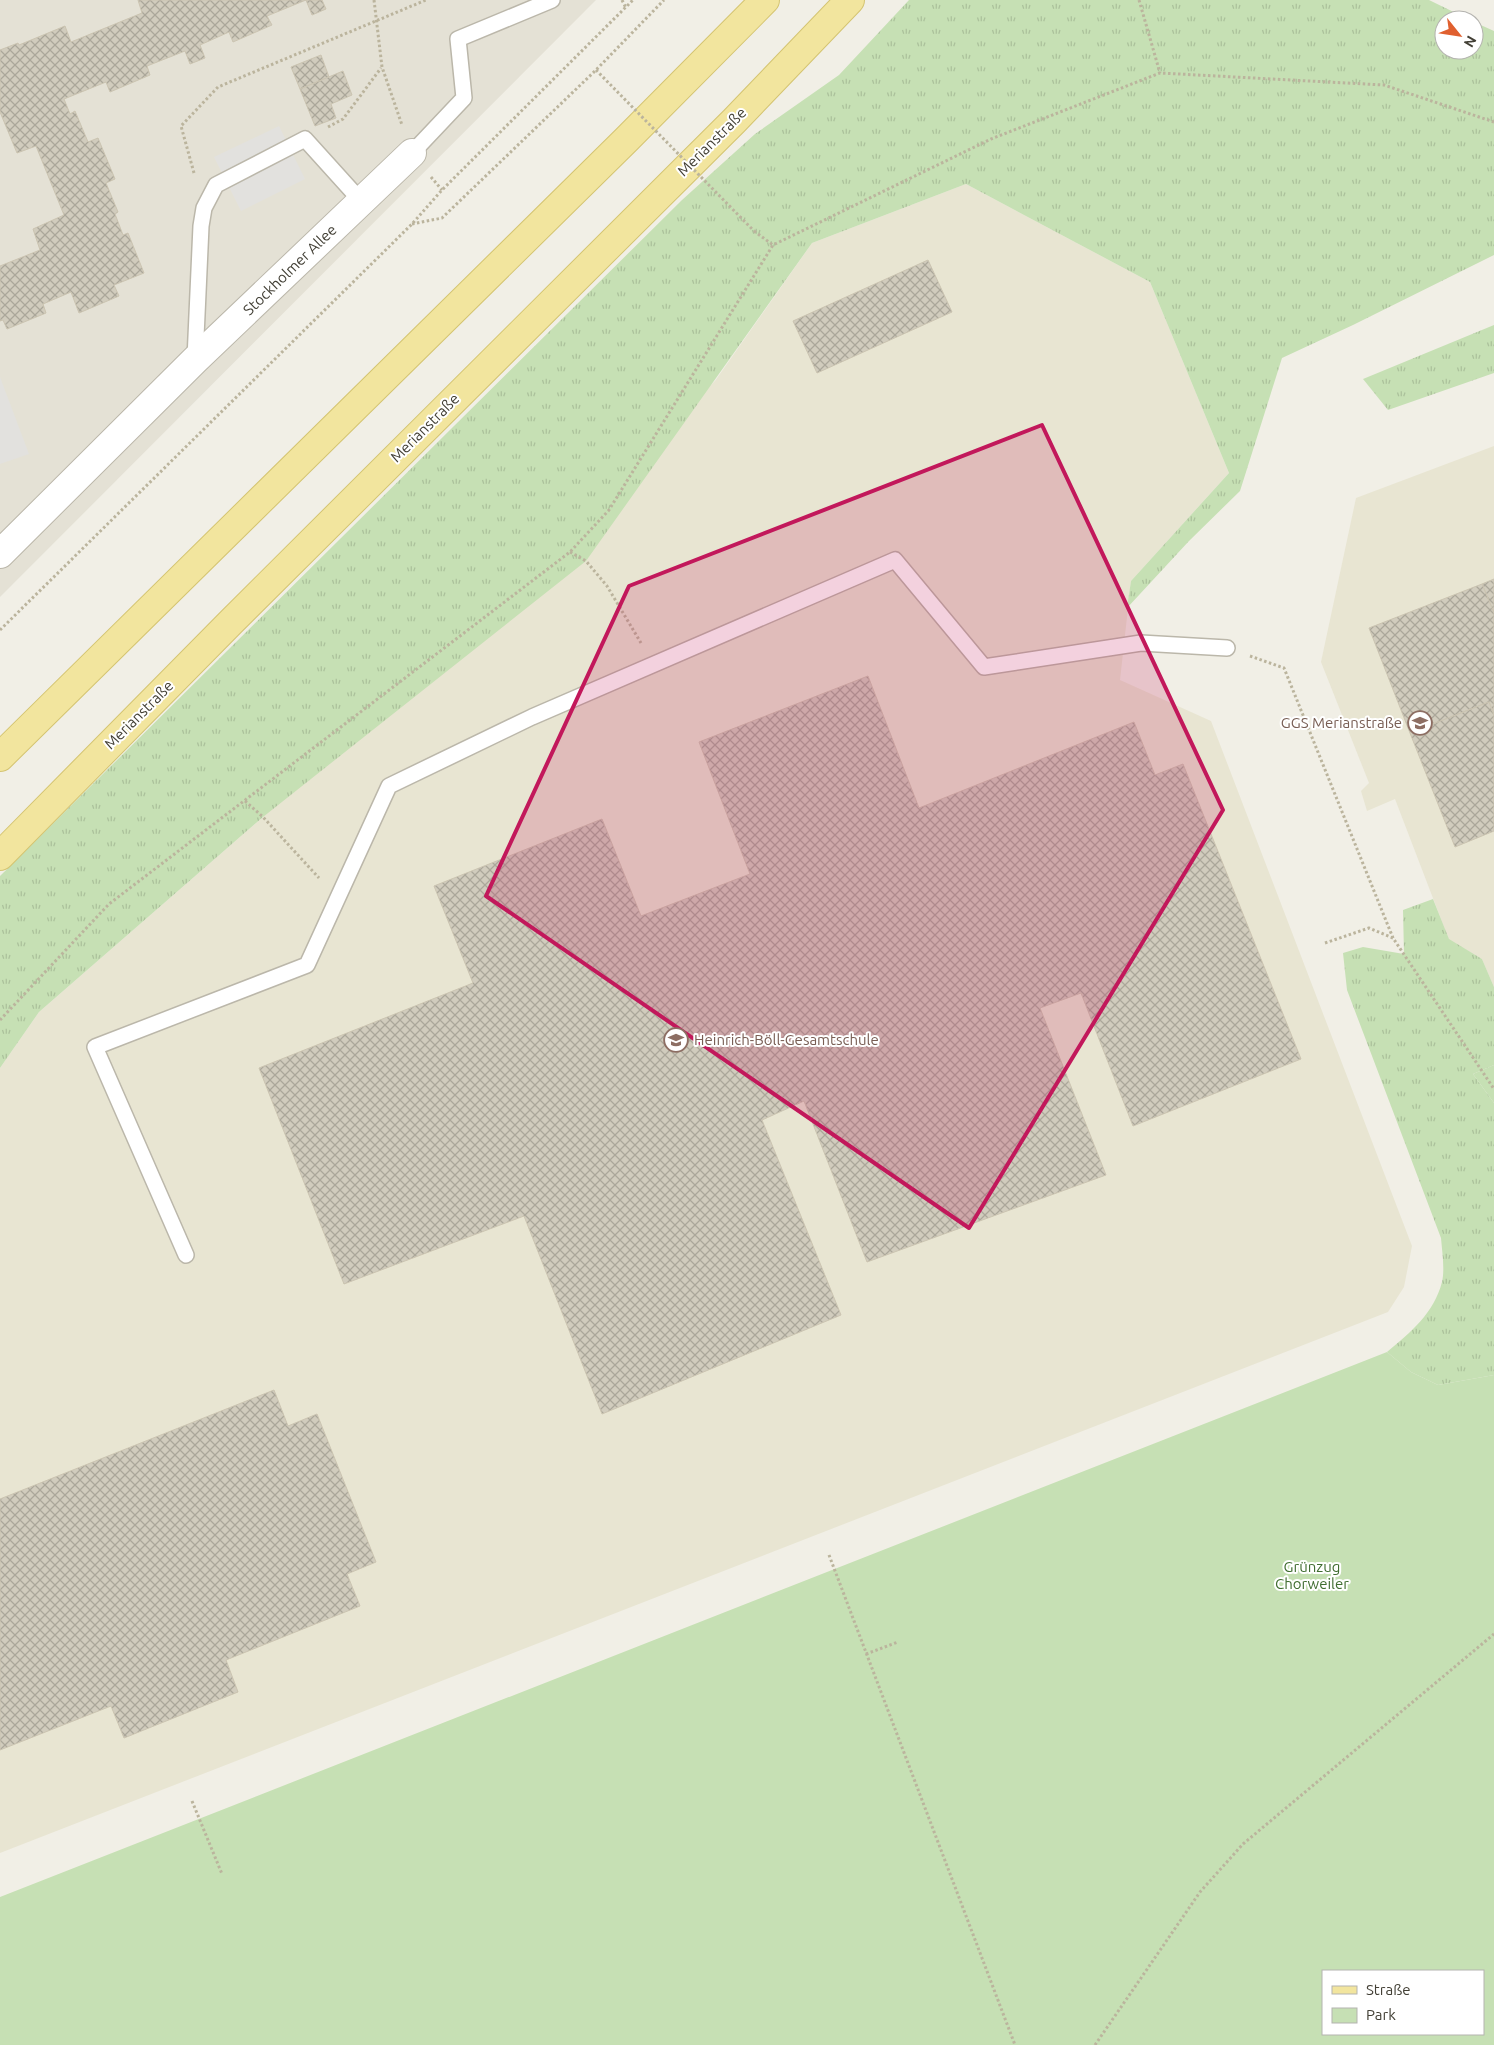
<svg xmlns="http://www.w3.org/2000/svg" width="1494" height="2045" font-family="Ubuntu,sans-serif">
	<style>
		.residential { fill: #e4e1d5 }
		.education { fill: #e8e5d2 }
		.grass { fill: url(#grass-tufts) }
		.park { fill: #c6e0b4; fill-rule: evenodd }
		.parking { fill: #e2e1de }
		.building { fill: url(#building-cross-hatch); stroke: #cbc4b1 }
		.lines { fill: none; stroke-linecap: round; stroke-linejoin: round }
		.lane-casing { stroke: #bbb7aa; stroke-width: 18 }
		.street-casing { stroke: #bbb7aa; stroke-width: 30 }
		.primary-casing { stroke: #d4c471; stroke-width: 30 }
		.path { stroke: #bbb49d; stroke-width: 3; stroke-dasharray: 2.5 2.5; stroke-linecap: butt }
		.lane { stroke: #fff; stroke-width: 15 }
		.street { stroke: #fff; stroke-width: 28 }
		.primary { stroke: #f2e59e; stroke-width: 28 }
		.path-bridge { stroke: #bbb49d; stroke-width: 3; stroke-dasharray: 2.5 2.5; stroke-linecap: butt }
		.marked { fill: #c2185b; fill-opacity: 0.2; stroke: #c2185b; stroke-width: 4; stroke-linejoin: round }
		.labels { text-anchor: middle; stroke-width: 4; stroke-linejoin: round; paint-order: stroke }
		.street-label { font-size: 15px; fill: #434036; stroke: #fff }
		.education-label { font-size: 15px; fill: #785e54; stroke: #fff; text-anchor: end }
		.park-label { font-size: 15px; fill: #406d31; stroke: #fff }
	</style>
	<defs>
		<pattern id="grass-tufts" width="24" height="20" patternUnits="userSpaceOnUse" patternTransform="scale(1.25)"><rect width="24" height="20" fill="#c6e0b4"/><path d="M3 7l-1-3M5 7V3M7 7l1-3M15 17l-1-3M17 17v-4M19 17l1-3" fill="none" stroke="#abc19b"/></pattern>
		<pattern id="building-cross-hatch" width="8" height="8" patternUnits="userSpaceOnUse" patternTransform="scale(1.25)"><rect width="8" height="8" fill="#d1ccbd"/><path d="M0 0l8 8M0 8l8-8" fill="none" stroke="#aba79a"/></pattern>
	</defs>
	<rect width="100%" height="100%" fill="#f1efe6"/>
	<polygon class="residential" points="0,0 596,0 0,597"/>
	<g class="education">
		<polygon points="966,184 1150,282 1229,473 1131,581 1120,680 1211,721 1412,1246 1404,1287 1388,1312 0,1853 0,1068 39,1012 263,817 715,381 812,243"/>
		<polygon points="1494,446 1494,987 1482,959 1449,940 1395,799 1367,811 1361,791 1369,783 1321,662 1356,498"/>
	</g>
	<g class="grass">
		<polygon points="909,0 1429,0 1470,20 1444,20 1444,50 1474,50 1474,22 1494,31 1494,255 1353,325 1282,358 1240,491 1189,541 1127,608 1131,581 1229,473 1150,282 966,184 812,243 586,561 263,817 39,1012 0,1068 0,876 682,200 755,134 839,75"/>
		<polygon points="1494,325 1494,373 1388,410 1363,379"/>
		<path d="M1433,899L1449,939L1482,959L1494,987V1065L1473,1074L1494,1103V1375L1438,1385L1411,1372L1387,1352C1411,1332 1434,1313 1442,1282C1445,1269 1442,1251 1441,1238L1347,990L1343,953L1363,947L1404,954L1403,910Z"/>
	</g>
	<g class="park">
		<polygon points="1494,1065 1494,1103 1473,1074"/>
		<path d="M1387,1352L1411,1372L1438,1385L1494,1375V2045H0V1897ZM1323,1971H1483V2034H1323Z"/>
	</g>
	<g class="parking">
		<polygon points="279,126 305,179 241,211 214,157"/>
		<polygon points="0,377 29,454 0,464"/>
	</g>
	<g class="building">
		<polygon points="138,0 322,0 326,9 312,15 306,0 267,16 272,25 233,42 229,32 200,45 205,58 190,64 185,51 147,66 150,75 110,92 106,82 64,99 70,114 75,111 88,142 98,138 115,179 106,183 118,212 115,214 123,235 128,233 144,273 114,285 119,296 79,313 71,292 43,304 46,313 7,329 3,320 0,321 0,266 40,250 33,229 64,215 36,146 17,153 0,112 0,50 18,43 19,45 65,26 71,42 142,13"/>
		<polygon points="321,55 329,77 300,89 291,67"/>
		<polygon points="343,71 352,95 331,104 336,118 315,126 300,89"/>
		<polygon points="928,260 952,312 817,373 793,321"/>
		<polygon points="1494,579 1494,613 1482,584"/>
		<polygon points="1482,584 1494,613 1494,715 1489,702 1410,733 1369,628"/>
		<polygon points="868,676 919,808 1134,722 1155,775 1183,764 1301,1059 1133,1126 1081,993 1040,1008 1106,1175 867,1262 804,1101 762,1120 841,1315 602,1414 524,1216 344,1284 259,1068 473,983 434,886 602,819 641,916 750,874 699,742"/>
		<polygon points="1489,702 1494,715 1494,831 1455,847 1410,733"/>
		<polygon points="274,1390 288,1426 317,1414 376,1562 347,1574 360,1606 226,1660 238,1692 124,1738 111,1706 0,1750 0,1499"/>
	</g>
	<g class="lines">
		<g class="lane-casing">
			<g id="lane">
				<polyline points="412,153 464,98 458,39 552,0"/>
				<polyline points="195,359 201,226 204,208 216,185 305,139 361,201"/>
				<polyline points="186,1255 95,1047 307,965 389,786 532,717 895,560 984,667 1141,643 1227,648"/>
			</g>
		</g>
		<g class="street-casing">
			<polyline id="street" points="0,554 195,360 412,153"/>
		</g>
		<g class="primary-casing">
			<g id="primary">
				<polyline points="0,757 626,140 765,0"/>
				<polyline points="0,856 231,622 734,121 850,0"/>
			</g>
		</g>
		<g class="path">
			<polyline points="374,0 382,67 402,125"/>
			<polyline points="622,0 626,8"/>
			<polyline points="1139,0 1160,73"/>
			<polyline points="328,127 343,119 381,68"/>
			<polyline points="194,173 181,126 218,87 426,0"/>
			<polyline points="431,177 442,190"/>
			<polyline points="412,224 442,218 596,70 664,0"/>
			<polyline points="754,231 773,245"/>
			<polyline points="570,552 586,561 607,586 641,643"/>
			<polyline points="0,630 412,224 442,190 633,0"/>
			<polyline points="1250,656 1284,668 1393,938"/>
			<polyline points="245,801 263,817 319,878"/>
			<polyline points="1325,943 1369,928 1393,938 1494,1089"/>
			<polyline points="0,1020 109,904 570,552 609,510 773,245 991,139 1160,73 1384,85 1494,122"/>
			<polyline points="829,1555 1015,2045"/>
			<polyline points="866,1654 898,1642"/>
			<polyline points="192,1801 222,1874"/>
			<polyline points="1095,2045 1200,1892 1243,1844 1494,1634"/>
		</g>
		<use href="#lane" class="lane"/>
		<use href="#street" class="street"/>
		<use href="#primary" class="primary"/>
		<polyline class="path-bridge" points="596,70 754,231"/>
	</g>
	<path class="marked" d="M1042,425L1223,810L969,1228L486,896L629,586Z"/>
	<defs>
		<g id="school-ring" transform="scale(1.25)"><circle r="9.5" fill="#fff" stroke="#8d6e63" stroke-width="1.5"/><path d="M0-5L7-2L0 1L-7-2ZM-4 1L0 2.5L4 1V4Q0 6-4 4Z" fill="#8d6e63"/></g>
	</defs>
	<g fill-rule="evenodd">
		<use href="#school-ring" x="1420" y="723"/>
		<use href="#school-ring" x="676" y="1040"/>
	</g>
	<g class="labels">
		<g class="street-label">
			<text transform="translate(712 142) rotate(-45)" y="5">Merianstraße</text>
			<text transform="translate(290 270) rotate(-44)" y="5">Stockholmer Allee</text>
			<text transform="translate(425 428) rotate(-45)" y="5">Merianstraße</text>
			<text transform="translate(139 715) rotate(-45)" y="5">Merianstraße</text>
		</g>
		<g class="education-label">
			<text x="1402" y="728">GGS Merianstraße</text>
			<text x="694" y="1045" text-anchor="start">Heinrich-Böll-Gesamtschule</text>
		</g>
		<g class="park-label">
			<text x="1312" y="1572">Grünzug<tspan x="1312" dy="17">Chorweiler</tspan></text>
		</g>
	</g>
	<rect x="1322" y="1970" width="162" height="65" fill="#ffffff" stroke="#b4b3af"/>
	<rect x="1332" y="1986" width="25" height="8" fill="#f2e59e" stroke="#b4b3af"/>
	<text x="1366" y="1995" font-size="15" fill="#434036">Straße</text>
	<rect x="1332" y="2008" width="25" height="15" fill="#c6e0b4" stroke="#b4b3af"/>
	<text x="1366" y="2020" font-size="15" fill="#434036">Park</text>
	<g transform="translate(1459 35) rotate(120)"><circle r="24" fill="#ffffff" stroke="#b4b3af"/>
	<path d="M0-4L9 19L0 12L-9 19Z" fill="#e0602f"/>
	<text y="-8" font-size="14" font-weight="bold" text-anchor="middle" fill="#434036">N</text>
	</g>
</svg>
